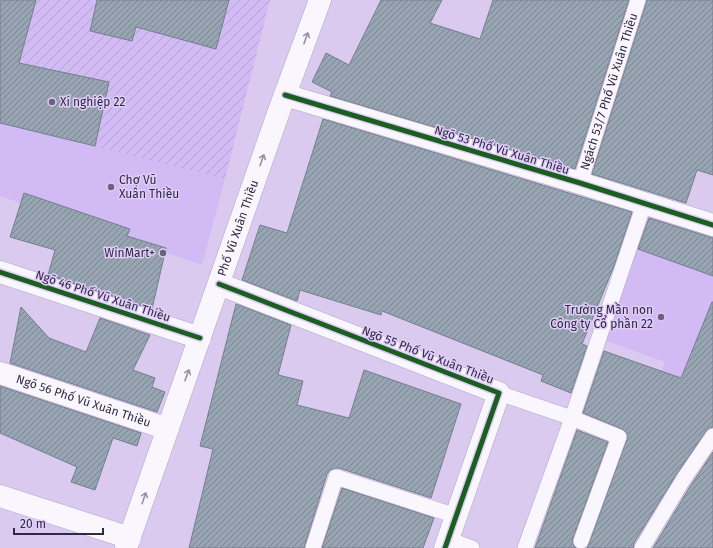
<svg xmlns="http://www.w3.org/2000/svg" width="713" height="548" font-family="'Fira Sans',sans-serif">
	<style>
		.built { fill: #d2baf4 }
		.industrial { fill: url(#industrial-furrows) }
		.building { fill: url(#building-hatch); stroke: #747f8f }
		.lines { fill: none; stroke-linecap: round; stroke-linejoin: round }
		.service-casing { stroke: #b2a6c3; stroke-width: 16 }
		.minor-casing { stroke: #b2a6c3; stroke-width: 23 }
		.secondary-casing { stroke: #b2a6c3; stroke-width: 23 }
		.service { stroke: #f9f7fd; stroke-width: 15 }
		.minor { stroke: #f9f7fd; stroke-width: 22 }
		.secondary { stroke: #f9f7fd; stroke-width: 22 }
		.cycleway-casing { stroke: #decef8; stroke-width: 8 }
		.cycleway { stroke: #1b5e20; stroke-width: 5 }
		.oneway { stroke: #9690a0 }
		.poi-dot { fill: #6d617f; stroke: #decef8; stroke-width: 1.5 }
		.labels { text-anchor: middle; stroke-width: 3; stroke-linejoin: round; paint-order: stroke }
		.street-label { font-size: 12px; fill: #332842; stroke: #decef8 }
		.poi-label { font-size: 12px; fill: #332842; stroke: #decef8; text-anchor: start }
	</style>
	<defs>
		<pattern id="industrial-furrows" width="10" height="10" patternUnits="userSpaceOnUse"><rect width="10" height="10" fill="#d2baf4"/><path d="M-1 1l2-2M0 10L10 0M9 11l2-2" fill="none" stroke="#b5a0d2"/></pattern>
		<pattern id="building-hatch" width="6" height="6" patternUnits="userSpaceOnUse"><rect width="6" height="6" fill="#97a4b2"/><path d="M-1 1l2-2M0 6l6-6M5 7l2-2" fill="none" stroke="#7c8692"/></pattern>
	</defs>
	<rect width="100%" height="100%" fill="#dacaf0"/>
	<g class="built">
		<polygon points="0,122 225,179 202,265 0,196"/>
		<polygon points="644,212 713,238 713,412 656,389 665,362 601,339"/>
	</g>
	<polygon class="industrial" points="0,0 270,0 225,179 0,123"/>
	<g class="building">
		<polygon points="0,0 36,0 19,63 109,82 95,146 0,123"/>
		<polygon points="97,0 229,0 216,49 136,27 132,41 90,31"/>
		<polygon points="381,0 442,0 430,23 480,39 493,0 629,0 575,169 330,96 332,92 312,82 326,53 349,65"/>
		<polygon points="647,0 713,0 713,175 697,170 686,203 592,174"/>
		<polygon points="323,119 632,212 614,266 582,344 587,346 571,393 541,381 543,375 382,311 381,315 300,290 297,301 242,280 260,225 287,233"/>
		<polygon points="24,193 130,229 127,236 166,248 152,309 48,275 55,250 10,237"/>
		<polygon points="649,218 713,238 713,276 638,249"/>
		<polygon points="712,302 713,302 713,427 709,428 706,431 676,475 634,543 633,548 587,548 589,544 628,436 626,432 622,429 583,413 604,351 681,378"/>
		<polygon points="236,304 291,325 278,375 303,381 297,405 349,418 364,370 461,404 431,498 339,468 335,468 330,470 327,474 304,548 189,548 213,449 200,446"/>
		<polygon points="21,307 49,338 86,352 100,318 150,335 133,370 155,378 152,387 165,392 157,412 10,363"/>
		<polygon points="0,386 141,433 137,446 113,438 95,490 71,482 77,467 0,433"/>
		<polygon points="577,430 608,442 573,538 572,543 576,548 535,548"/>
		<polygon points="713,452 713,548 653,548 691,485"/>
		<polygon points="342,488 434,518 423,548 322,548"/>
	</g>
	<g class="lines">
		<g class="service-casing">
			<g id="service">
				<path id="s1" d="M580,183L638,0"/>
				<polyline points="499,393 572,418 644,204"/>
				<polyline points="448,539 472,548"/>
				<polyline points="313,548 336,477 456,516"/>
				<polyline points="525,548 572,418 619,437 581,541"/>
				<polyline points="642,548 683,480 713,436"/>
			</g>
		</g>
		<g class="minor-casing">
			<g id="minor">
				<polyline points="285,95 580,183 713,225"/>
				<polyline points="0,272 200,338"/>
				<polyline points="219,284 499,393 445,548"/>
				<path id="s2" d="M0,373L168,429"/>
				<polyline points="0,496 130,538"/>
			</g>
		</g>
		<g class="secondary-casing">
			<g id="secondary">
				<path id="s3" d="M126,548L279,111L320,0"/>
			</g>
		</g>
		<use href="#service" class="service"/>
		<use href="#minor" class="minor"/>
		<use href="#secondary" class="secondary"/>
		<g class="cycleway-casing">
			<g id="cycleway">
				<polyline points="285,95 580,183 713,225"/>
				<polyline points="0,272 200,338"/>
				<polyline points="219,284 499,393 445,548"/>
			</g>
		</g>
		<use href="#cycleway" class="cycleway"/>
	</g>
	<defs><path id="oneway-shaft" d="M-6 0H5M1.5-3L5.5 0L1.5 3" fill="none" stroke-width="1.6" stroke-linecap="round" stroke-linejoin="round"/></defs>
	<g class="oneway">
		<use href="#oneway-shaft" transform="translate(306 38) rotate(-70)"/>
		<use href="#oneway-shaft" transform="translate(262 160) rotate(-71)"/>
		<use href="#oneway-shaft" transform="translate(187 375) rotate(-70)"/>
		<use href="#oneway-shaft" transform="translate(144 498) rotate(-71)"/>
	</g>
	<g class="poi-dot">
		<circle cx="52" cy="102" r="4"/>
		<circle cx="111" cy="187" r="4"/>
		<circle cx="163" cy="253" r="4"/>
		<circle cx="661" cy="317" r="4"/>
	</g>
	<g class="labels">
		<g class="street-label">
			<text dy="4" stroke="none"><textPath href="#s1" startOffset="96">Ngách 53/7 Phố Vũ Xuân Thiều</textPath></text>
			<text transform="translate(502 150) rotate(17)" y="4">Ngõ 53 Phố Vũ Xuân Thiều</text>
			<text dy="4" stroke="none"><textPath href="#s3" startOffset="339">Phố Vũ Xuân Thiều</textPath></text>
			<text transform="translate(103 296) rotate(18)" y="4">Ngõ 46 Phố Vũ Xuân Thiều</text>
			<text transform="translate(428 355) rotate(21)" y="4">Ngõ 55 Phố Vũ Xuân Thiều</text>
			<text dy="4" stroke="none"><textPath href="#s2" startOffset="88">Ngõ 56 Phố Vũ Xuân Thiều</textPath></text>
		</g>
		<g class="poi-label">
			<text x="60" y="106">Xí nghiệp 22</text>
			<text x="119" y="184">Chợ Vũ<tspan x="119" dy="14">Xuân Thiều</tspan></text>
			<text x="155" y="257" text-anchor="end">WinMart+</text>
			<text x="653" y="314" text-anchor="end">Trường Mần non<tspan x="653" dy="14">Công ty Cổ phần 22</tspan></text>
		</g>
	</g>
	<path d="M14 528v6h89v-6" fill="none" stroke="#332842" stroke-width="2"/>
	<text x="20" y="528" font-size="12" fill="#332842" stroke="#decef8" stroke-width="3" paint-order="stroke">20 m</text>
</svg>
